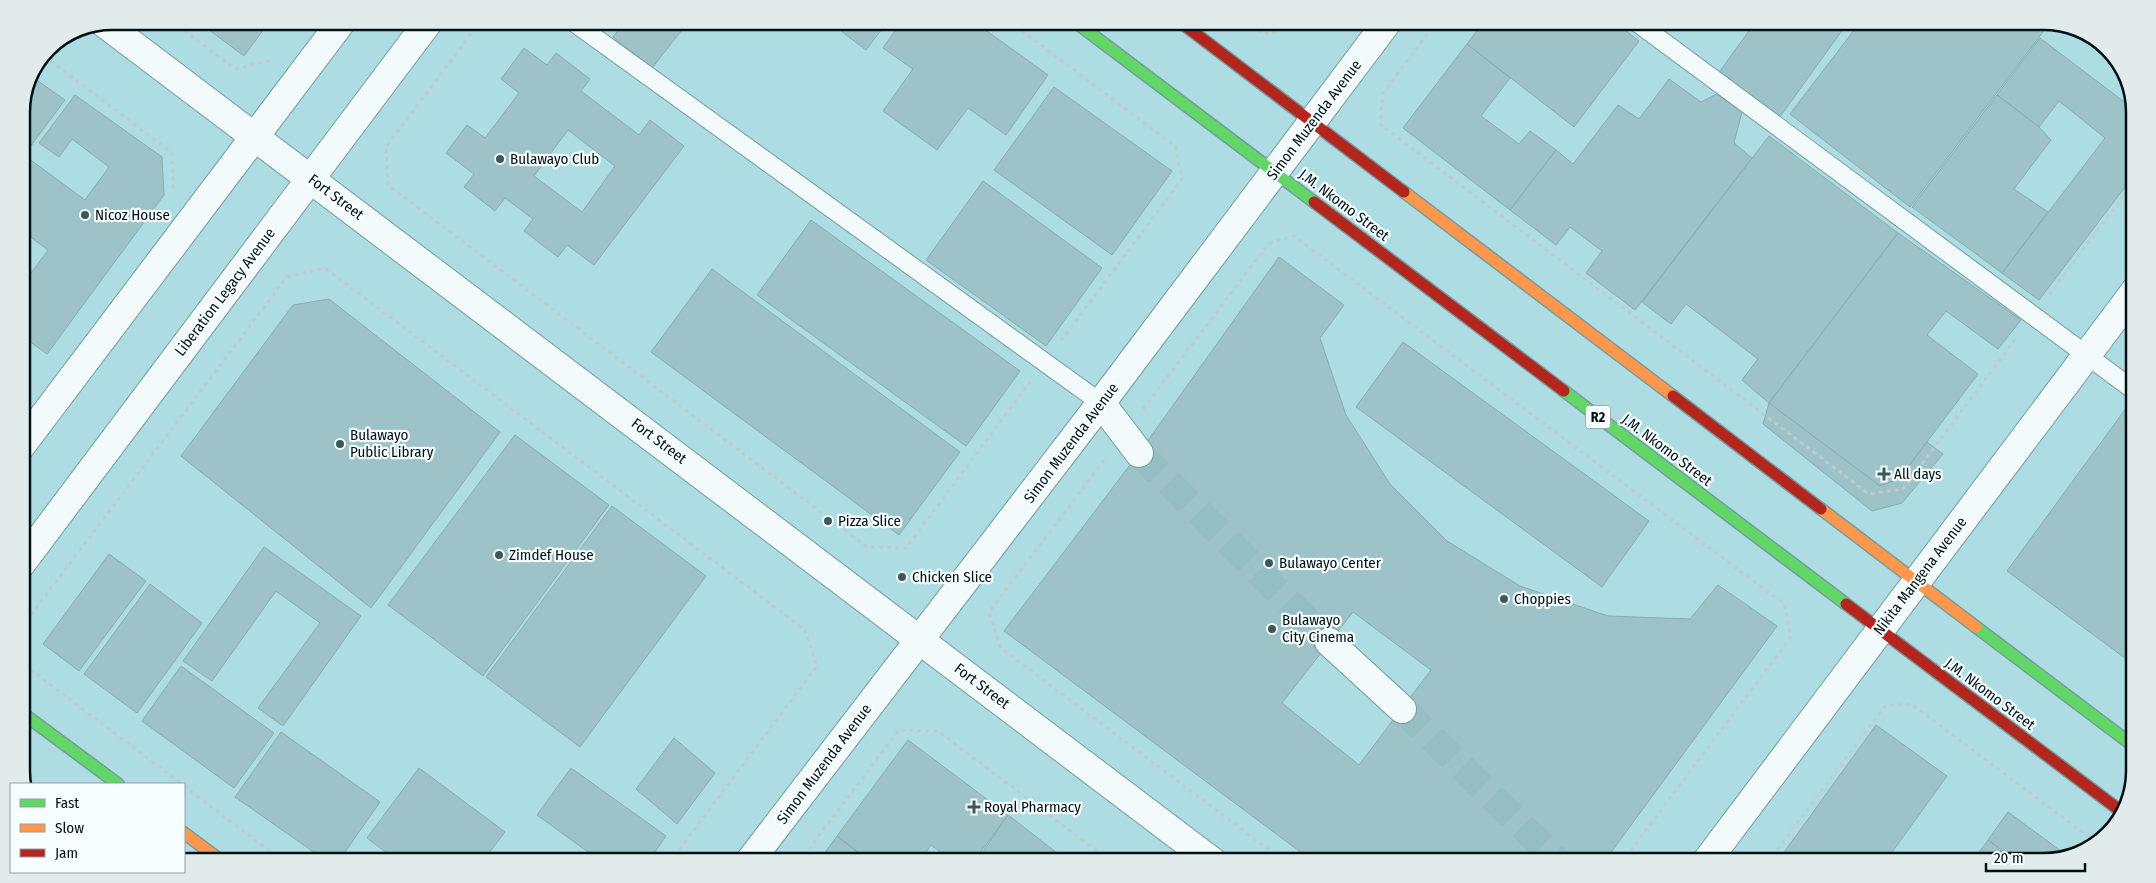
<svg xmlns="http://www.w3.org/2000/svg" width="2156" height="883" font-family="'Fira Sans Condensed',sans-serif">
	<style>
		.building { fill: #9dc2c8; stroke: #87acb1; fill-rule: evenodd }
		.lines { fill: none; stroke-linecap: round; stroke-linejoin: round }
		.street-tunnel { stroke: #94bdc4; stroke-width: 28; stroke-dasharray: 28 14; stroke-linecap: butt }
		.lane-casing { stroke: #749aa0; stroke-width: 20 }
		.street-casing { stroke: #749aa0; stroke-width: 30 }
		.fast-casing { stroke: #749aa0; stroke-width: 14 }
		.slow-casing { stroke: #749aa0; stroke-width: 14 }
		.jam-casing { stroke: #749aa0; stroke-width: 14 }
		.path { stroke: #bfcccf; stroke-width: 3; stroke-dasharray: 4 4; stroke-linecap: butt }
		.lane { stroke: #f3fafb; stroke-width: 18 }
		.street { stroke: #f3fafb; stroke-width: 28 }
		.fast { stroke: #63d668; stroke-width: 11 }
		.slow { stroke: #ff974d; stroke-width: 11 }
		.jam { stroke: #b3261e; stroke-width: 11 }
		.poi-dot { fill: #3d575c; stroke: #f6feff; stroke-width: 2 }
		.labels { text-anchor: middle; stroke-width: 4.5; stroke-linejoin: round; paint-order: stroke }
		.shield { fill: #f6feff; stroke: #4a575a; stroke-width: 1 }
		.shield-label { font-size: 14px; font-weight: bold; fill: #001014 }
		.street-label { font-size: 15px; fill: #001014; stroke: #f6feff }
		.poi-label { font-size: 15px; fill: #001014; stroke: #f6feff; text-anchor: start }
		.rim { fill: none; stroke: #001014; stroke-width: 2.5 }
	</style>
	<rect width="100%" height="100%" fill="#aedce3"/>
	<g class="building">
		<polygon points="197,21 270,21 244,56"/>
		<polygon points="613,21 689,21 652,68 613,37 621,27"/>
		<polygon points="828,21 888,21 866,50"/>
		<polygon points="902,21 973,21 1048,75 1006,135 968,108 937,150 883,111 913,69 883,48"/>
		<polygon points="1484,21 1613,21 1639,41 1574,127 1467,44"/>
		<polygon points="1756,21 1849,21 1779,118 1718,74"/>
		<polygon points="1861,21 2044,21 2049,24 1910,207 1790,114"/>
		<polygon points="2040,38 2135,110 2135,174 2039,300 2002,273 2105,138 2059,101 2039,127 1997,95"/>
		<polygon points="1467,44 1510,78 1481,116 1519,144 1530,131 1556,150 1510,210 1403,128"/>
		<path d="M524,48L547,65L556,53L590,79L581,91L639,135L650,120L684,146L594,265L567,245L558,257L524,231L533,219L505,198L495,211L464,187L474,174L446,153L467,125L485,138L519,93L501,79ZM568,130L615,166L582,212L534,176Z"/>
		<polygon points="34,78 65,100 21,159 21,107"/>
		<polygon points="1669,79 1701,102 1717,94 1742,112 1734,143 1752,158 1635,310 1586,273 1602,251 1570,227 1556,245 1510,210 1556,150 1573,164 1618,105 1639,119"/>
		<polygon points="1054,87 1172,171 1112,255 994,170"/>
		<polygon points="75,95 162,157 164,195 47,354 21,335 21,283 23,284 48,250 21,230 21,166 28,158 85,200 109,167 72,139 59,157 39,143"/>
		<polygon points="1997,95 2039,127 2051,140 2014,189 2048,212 2002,273 1912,207"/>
		<polygon points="1769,136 1898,233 1769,403 1742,380 1758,359 1686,304 1671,324 1642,302"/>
		<polygon points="983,181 1102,268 1046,346 926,260"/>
		<polygon points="811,220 1020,371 966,446 757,295"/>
		<polygon points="1898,233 2021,320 1998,349 1946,311 1927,335 1978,374 1899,479 1880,486 1769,403"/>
		<path d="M1279,257L1344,305L1320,338L1346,415L1390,484L1447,541L1520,586L1608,616L1690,619L1718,585L1777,626L1604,862H1314L1004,631L1139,453ZM1353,612L1431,670L1359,765L1282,703Z"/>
		<polygon points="712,269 960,452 899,535 651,352"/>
		<polygon points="329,299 500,432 371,608 181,456 293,305"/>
		<polygon points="1403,342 1649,521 1602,587 1356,407"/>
		<polygon points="2132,400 2135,402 2135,654 2129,661 2007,571"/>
		<polygon points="1769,403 1880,486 1899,479 1927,442 1943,454 1902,503 1872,511 1763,424"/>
		<polygon points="515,435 609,505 483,676 388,605"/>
		<polygon points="612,506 706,576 580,747 486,677"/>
		<polygon points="264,547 361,616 283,726 258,708 320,623 276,591 212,681 183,661"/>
		<polygon points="109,554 146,581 79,671 43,644"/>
		<polygon points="150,584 202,623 137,713 84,674"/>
		<polygon points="181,666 274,733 234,788 142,721"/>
		<polygon points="1876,725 1947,776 1885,862 1777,862"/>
		<polygon points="281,732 380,802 338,862 328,862 235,797"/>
		<polygon points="674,738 715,773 677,824 636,789"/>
		<polygon points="908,740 1008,815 973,862 954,862 931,845 919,862 872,862 837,836"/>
		<polygon points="419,768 505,832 482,862 399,862 367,838"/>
		<polygon points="571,768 666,836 648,862 582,862 588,852 537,815"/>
		<polygon points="2008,812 2065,854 2064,856 2044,862 2018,862 1988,840"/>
		<polygon points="1008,815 1069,862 976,862"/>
		<polygon points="837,836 870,862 818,862"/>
		<polygon points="1988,840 2018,862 1972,862"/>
	</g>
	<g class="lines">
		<g class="street-tunnel">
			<polyline points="1139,453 1329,642"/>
			<polyline points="1402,709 1559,862"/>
		</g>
		<g class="lane-casing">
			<g id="lane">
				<polyline points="572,21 1101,403"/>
				<polyline points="1635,21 2135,391"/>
			</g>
		</g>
		<g class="street-casing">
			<g id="street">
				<polyline points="104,23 1213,862"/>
				<polyline points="1101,403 1139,453"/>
				<polyline points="21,446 342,21"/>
				<polyline points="21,564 429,21"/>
				<polyline points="1329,642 1402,709"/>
				<polyline points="749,862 1101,403 1388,21"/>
				<polyline points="1706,862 2135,291"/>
			</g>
		</g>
		<g class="fast-casing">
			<g id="fast">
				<polyline points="1074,21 1314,202"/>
				<polyline points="1564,391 1846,604"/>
				<polyline points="1976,627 2135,747"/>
				<polyline points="21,712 118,784"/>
			</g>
		</g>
		<g class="slow-casing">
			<g id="slow">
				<polyline points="1404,192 1673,396"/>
				<polyline points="1821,509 1976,627"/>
				<polyline points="184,833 223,862"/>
			</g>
		</g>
		<g class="jam-casing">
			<g id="jam">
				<polyline points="1179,21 1404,192"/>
				<polyline points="1314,202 1564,391"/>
				<polyline points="1673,396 1821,509"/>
				<polyline points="1846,604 2122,812"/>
			</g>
		</g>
		<g class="path">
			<polyline points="171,21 235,69 272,60"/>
			<polyline points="481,21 386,147 388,185 867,547 906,548 1030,382"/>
			<polyline points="1009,21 1175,146 1182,179 1061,341"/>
			<polyline points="1245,21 1262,34 1296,27 1300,21"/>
			<polyline points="1437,21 1383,93 1380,124 1869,494 1903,489 2018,336"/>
			<polyline points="2077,28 2116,57"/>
			<polyline points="44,56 172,153 173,192"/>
			<polyline points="2049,295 2135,181"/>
			<polyline points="1143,409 1268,244 1294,236 1784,604 1791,637 1622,862"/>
			<polyline points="1104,460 989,612 1001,648 1285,862"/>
			<polyline points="21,628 287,277 325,268 805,630 817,666 670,862"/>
			<polyline points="21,648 27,667 182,784"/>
			<polyline points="21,777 31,784"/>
			<polyline points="184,786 284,862"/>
			<polyline points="799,862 899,730 938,731 1111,862"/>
			<polyline points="1768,862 1885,706 1911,704 2097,843"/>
		</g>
		<use href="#lane" class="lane"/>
		<use href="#street" class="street"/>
		<use href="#fast" class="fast"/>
		<use href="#slow" class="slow"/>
		<use href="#jam" class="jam"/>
	</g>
	<g class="poi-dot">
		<circle cx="500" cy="159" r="5"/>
		<circle cx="85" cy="215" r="5"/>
		<circle cx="340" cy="444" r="5"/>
		<path d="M1881.5 466.5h5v5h5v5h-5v5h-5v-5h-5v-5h5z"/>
		<circle cx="828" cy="521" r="5"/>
		<circle cx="499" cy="555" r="5"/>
		<circle cx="1269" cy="563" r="5"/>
		<circle cx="902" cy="577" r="5"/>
		<circle cx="1504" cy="599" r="5"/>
		<circle cx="1272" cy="629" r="5"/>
		<path d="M971.5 799.5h5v5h5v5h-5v5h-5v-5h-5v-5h5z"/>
	</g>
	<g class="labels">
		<rect class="shield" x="1585.5" y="405.5" width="25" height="23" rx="4"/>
		<g class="shield-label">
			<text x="1598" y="422">R2</text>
		</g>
		<g class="street-label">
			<text transform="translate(1314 120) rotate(-53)" y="5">Simon Muzenda Avenue</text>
			<text transform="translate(336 197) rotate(37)" y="5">Fort Street</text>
			<text transform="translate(1344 205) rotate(37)" y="5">J.M. Nkomo Street</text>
			<text transform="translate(225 292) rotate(-53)" y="5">Liberation Legacy Avenue</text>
			<text transform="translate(659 441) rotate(37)" y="5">Fort Street</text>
			<text transform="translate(1071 443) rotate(-53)" y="5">Simon Muzenda Avenue</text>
			<text transform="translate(1667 450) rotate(37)" y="5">J.M. Nkomo Street</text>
			<text transform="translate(1920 576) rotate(-53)" y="5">Nikita Mangena Avenue</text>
			<text transform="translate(982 686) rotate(37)" y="5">Fort Street</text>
			<text transform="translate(1990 694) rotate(37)" y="5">J.M. Nkomo Street</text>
			<text transform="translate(824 764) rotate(-53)" y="5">Simon Muzenda Avenue</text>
		</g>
		<g class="poi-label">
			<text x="510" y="164">Bulawayo Club</text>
			<text x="95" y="220">Nicoz House</text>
			<text x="350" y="440">Bulawayo<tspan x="350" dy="17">Public Library</tspan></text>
			<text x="1894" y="479">All days</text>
			<text x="838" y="526">Pizza Slice</text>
			<text x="509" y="560">Zimdef House</text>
			<text x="1279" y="568">Bulawayo Center</text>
			<text x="912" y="582">Chicken Slice</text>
			<text x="1514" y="604">Choppies</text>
			<text x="1282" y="625">Bulawayo<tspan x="1282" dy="17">City Cinema</tspan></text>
			<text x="984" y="812">Royal Pharmacy</text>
		</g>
	</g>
	<path d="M0 0H2156V883H0ZM112 30H2044A82 82 0 0 1 2126 112V771A82 82 0 0 1 2044 853H112A82 82 0 0 1 30 771V112A82 82 0 0 1 112 30Z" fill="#e2ebec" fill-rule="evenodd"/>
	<path class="rim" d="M112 30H2044A82 82 0 0 1 2126 112V771A82 82 0 0 1 2044 853H112A82 82 0 0 1 30 771V112A82 82 0 0 1 112 30Z"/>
	<rect x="10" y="783" width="175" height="90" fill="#f6feff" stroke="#949fa1"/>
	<rect x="20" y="799" width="25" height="8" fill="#63d668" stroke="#949fa1"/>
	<text x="55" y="808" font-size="15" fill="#001014">Fast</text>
	<rect x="20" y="824" width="25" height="8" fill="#ff974d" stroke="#949fa1"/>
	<text x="55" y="833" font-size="15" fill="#001014">Slow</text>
	<rect x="20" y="849" width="25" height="8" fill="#b3261e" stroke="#949fa1"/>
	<text x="55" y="858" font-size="15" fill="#001014">Jam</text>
	<path d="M1986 863v8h99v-8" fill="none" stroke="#001014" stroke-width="2.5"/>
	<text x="1994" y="863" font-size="15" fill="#001014" stroke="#f6feff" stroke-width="4" paint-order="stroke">20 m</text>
</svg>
